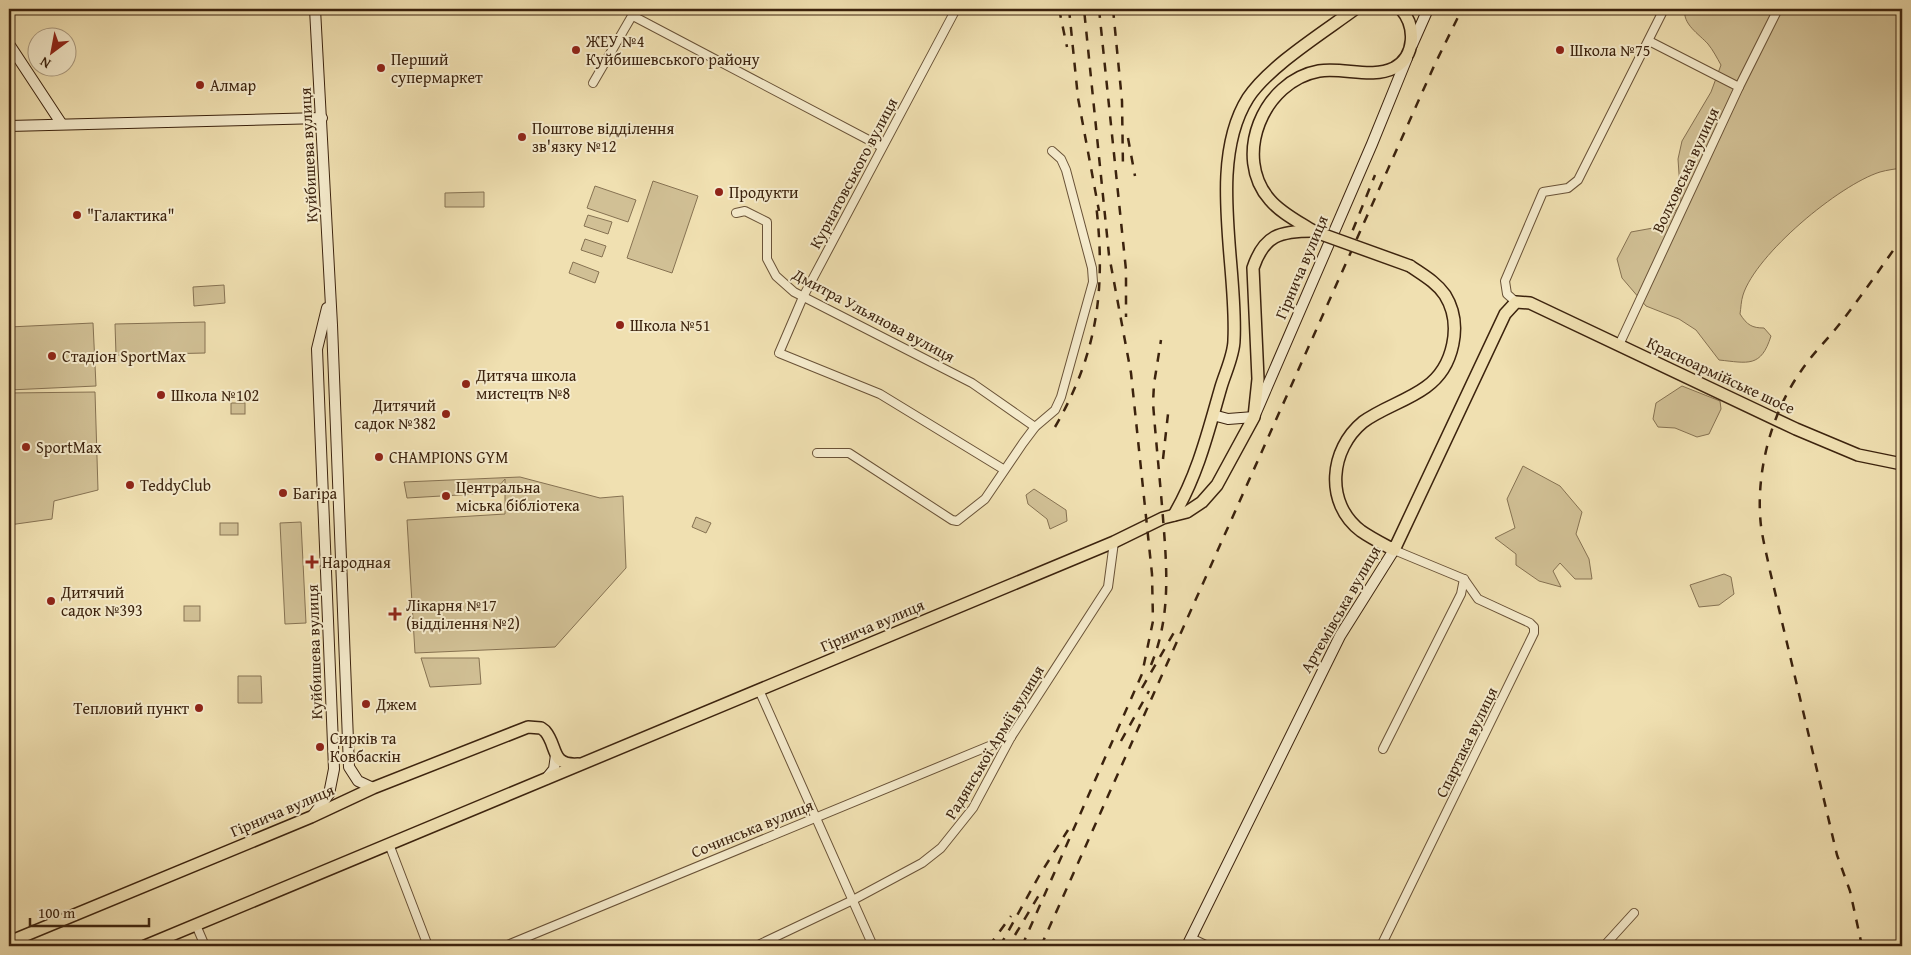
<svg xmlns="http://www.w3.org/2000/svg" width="1911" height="955" font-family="'Gentium Book Plus',serif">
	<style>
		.green { fill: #d1c095; stroke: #867252 }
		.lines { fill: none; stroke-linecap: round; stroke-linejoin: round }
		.street-casing { stroke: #695237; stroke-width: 10 }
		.secondary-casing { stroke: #3c230e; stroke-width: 12 }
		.primary-casing { stroke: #3c230e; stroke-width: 14 }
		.street { stroke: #f5ebcc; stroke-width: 8 }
		.secondary { stroke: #f5ebcc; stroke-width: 10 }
		.primary { stroke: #f0e0b1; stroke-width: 11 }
		.rail { stroke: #3c230e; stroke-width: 2.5; stroke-dasharray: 9 9; stroke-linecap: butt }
		.primary-bridge-casing { stroke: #3c230e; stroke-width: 14; stroke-linecap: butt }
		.primary-bridge { stroke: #f0e0b1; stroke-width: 11 }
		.poi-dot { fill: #8f2418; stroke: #f5ebcc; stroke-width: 2 }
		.labels { text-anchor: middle; stroke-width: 4; stroke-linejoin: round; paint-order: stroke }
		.poi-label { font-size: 16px; fill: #3c230e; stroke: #f5ebcc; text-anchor: start }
		.street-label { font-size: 16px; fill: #3c230e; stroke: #f5ebcc }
	</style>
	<rect width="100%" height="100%" fill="#f0e0b1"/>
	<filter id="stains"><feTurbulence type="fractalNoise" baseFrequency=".004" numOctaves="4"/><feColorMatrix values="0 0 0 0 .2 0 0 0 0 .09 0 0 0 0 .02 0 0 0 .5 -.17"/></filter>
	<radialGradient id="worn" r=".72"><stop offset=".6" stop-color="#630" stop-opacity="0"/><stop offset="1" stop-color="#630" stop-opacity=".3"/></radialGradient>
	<g class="green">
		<path d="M1685,9H1902V168C1895,169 1887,170 1880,172C1839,185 1756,254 1743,295C1741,301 1741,308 1740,314C1747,325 1752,328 1764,328L1771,336C1761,368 1748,363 1719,360L1696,330L1679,319L1646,306L1622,278L1617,259L1631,232L1664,226L1681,203L1678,159L1682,141L1711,92L1721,65C1717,58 1713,50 1708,44C1699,34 1682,24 1685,9Z"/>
		<polygon points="653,181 698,196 672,273 627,258"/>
		<polygon points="595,186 636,200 628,222 587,208"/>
		<polygon points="484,192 484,207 445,207 445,193"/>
		<polygon points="588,215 612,222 608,234 584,226"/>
		<polygon points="585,239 606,246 602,257 581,250"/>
		<polygon points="573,262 599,272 595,283 569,273"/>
		<polygon points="224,285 225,303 194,306 193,287"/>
		<polygon points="205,322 205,353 116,355 115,324"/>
		<polygon points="93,323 96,386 9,390 9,327"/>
		<polygon points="1682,386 1720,401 1721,409 1709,434 1697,437 1675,428 1658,427 1653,419 1656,403"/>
		<polygon points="95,392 98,490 54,501 52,519 9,525 9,393"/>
		<rect x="231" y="403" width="14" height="11"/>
		<polygon points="1523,466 1560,486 1582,512 1576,534 1589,559 1592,579 1575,579 1560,563 1553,571 1561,587 1539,581 1516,565 1516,554 1495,538 1515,528 1507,499"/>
		<polygon points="520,477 600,498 623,496 626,568 555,647 415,653 407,520 505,514 505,479 493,493 407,498 404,482"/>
		<polygon points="1034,489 1066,510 1067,521 1050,529 1047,519 1028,504 1026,495"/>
		<polygon points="696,517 711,523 706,533 692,527"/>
		<polygon points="301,522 306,623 285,624 280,523"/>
		<rect x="220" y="523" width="18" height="12"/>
		<polygon points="1724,574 1731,577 1734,594 1719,605 1699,607 1690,585"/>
		<rect x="184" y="606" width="16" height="15"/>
		<polygon points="421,658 479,658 481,684 430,687"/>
		<polygon points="238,676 261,676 262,703 238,703"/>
	</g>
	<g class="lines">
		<g class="street-casing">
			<g id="street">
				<polyline points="956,9 803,297 779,353 880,394 1003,469"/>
				<polyline points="633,16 882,147"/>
				<polyline points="1649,41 1739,87"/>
				<polyline points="593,83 636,9"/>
				<polyline points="736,213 745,211 767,222 767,259 776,276 794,292 972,383 1035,427"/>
				<polyline points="1516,302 1507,294 1505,281 1543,192 1568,188 1578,180 1664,9"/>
				<polyline points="1619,345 1739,87 1778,9"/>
				<polyline points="817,453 849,453 952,520 957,521 985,499 1023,443 1035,427 1055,410 1061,397 1093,282 1092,268 1066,170 1061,159 1052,151"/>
				<polyline points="759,690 873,946"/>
				<polyline points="1383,749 1461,594 1464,579"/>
				<polyline points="389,844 428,946"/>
				<polyline points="196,925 205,946"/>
				<polyline points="1191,938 1208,946"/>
				<polyline points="505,946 1011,737"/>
				<polyline points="756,946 853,900 922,863 941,848 973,808 1011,737 1108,587 1114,542"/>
				<polyline points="1381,946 1534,633 1534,627 1530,623 1478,599 1464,579 1394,550"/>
				<polyline points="1604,946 1634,913"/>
			</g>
		</g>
		<g class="secondary-casing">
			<g id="secondary">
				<polyline points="315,9 332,325 349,767 358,781 373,788"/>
				<polyline points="9,44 61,123"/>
				<polyline points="1412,45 1428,9"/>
				<polyline points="9,126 322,118"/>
				<polyline points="1213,415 1228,419 1254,417 1372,144 1407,58"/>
				<polyline points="546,779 554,769 556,755"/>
				<polyline points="314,814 329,794 334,769 317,349 327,308"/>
				<polyline points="1187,946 1340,636 1394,550"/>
			</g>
		</g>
		<g class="primary-casing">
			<g id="primary">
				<path d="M1313,231C1299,222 1281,213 1270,200C1232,157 1263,81 1319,71C1343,67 1372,79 1394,68C1416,56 1416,26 1401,9"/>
				<path d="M1410,266C1423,275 1436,282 1445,295C1463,324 1454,367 1426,387C1407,401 1382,408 1363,422C1330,449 1324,503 1361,531C1371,538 1383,544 1394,550L1505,314L1516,302L1530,303L1796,429L1858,455L1902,464"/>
				<path d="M1174,515C1198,474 1208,432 1221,387C1225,373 1234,355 1234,340C1238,267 1207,163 1248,98C1269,66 1324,32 1355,9"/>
				<path d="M9,942L311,817L373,788L528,727L541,728L545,731C558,746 550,766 578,764"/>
				<path d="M145,946L1114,542L1163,518L1187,512L1202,502L1217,485L1254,417L1258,379L1253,268C1264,235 1280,231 1313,231"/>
			</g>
		</g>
		<use href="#street" class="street"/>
		<use href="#secondary" class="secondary"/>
		<use href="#primary" class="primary"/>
		<g class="rail">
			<polyline points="1059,9 1067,47"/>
			<polyline points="1069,9 1078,98 1099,211"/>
			<polyline points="1099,9 1126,270 1126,317"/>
			<polyline points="1113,9 1122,101 1123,168"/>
			<polyline points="1128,138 1135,176"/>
			<polyline points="1346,247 1375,175"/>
			<path d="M1055,427C1098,353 1106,288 1096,204"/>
			<polyline points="1163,459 1168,414"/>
			<path d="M1151,665C1171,617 1167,569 1163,518C1160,480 1156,442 1153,403L1154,384L1161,340"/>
			<polyline points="1142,688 1176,629"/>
			<polyline points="1121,741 1149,691"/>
			<polyline points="1015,935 1042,890"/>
			<polyline points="989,946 1011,916"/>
			<polyline points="1000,946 1039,876 1068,830"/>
			<polyline points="1022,946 1142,674 1153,621 1152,574 1131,373 1109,255 1084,9"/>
			<polyline points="1041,946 1434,66 1462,9"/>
			<path d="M1862,946L1850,891L1837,855L1770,571C1767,556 1763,541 1761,526C1755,474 1771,413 1801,371C1813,353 1829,338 1842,321C1863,294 1882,266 1902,238"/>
		</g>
		<g class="primary-bridge-casing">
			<polyline id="primary-bridge" points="1313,231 1410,266"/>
		</g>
		<use href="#primary-bridge" class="primary-bridge"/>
	</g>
	<g class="poi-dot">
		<circle cx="576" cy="50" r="5"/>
		<circle cx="1560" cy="50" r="5"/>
		<circle cx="381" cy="68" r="5"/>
		<circle cx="200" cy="85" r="5"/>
		<circle cx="522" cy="137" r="5"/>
		<circle cx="719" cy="192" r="5"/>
		<circle cx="77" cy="215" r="5"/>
		<circle cx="620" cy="325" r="5"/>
		<circle cx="52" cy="356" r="5"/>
		<circle cx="466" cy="384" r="5"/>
		<circle cx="161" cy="395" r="5"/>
		<circle cx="446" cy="414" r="5"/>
		<circle cx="26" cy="447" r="5"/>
		<circle cx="379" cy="457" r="5"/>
		<circle cx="130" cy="485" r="5"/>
		<circle cx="283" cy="493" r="5"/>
		<circle cx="446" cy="496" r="5"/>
		<path d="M309.5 554.5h5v5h5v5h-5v5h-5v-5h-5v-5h5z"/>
		<circle cx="51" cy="601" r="5"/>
		<path d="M392.5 606.5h5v5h5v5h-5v5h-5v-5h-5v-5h5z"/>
		<circle cx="366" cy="704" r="5"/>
		<circle cx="199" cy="708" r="5"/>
		<circle cx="320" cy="747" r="5"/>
	</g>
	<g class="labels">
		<g class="poi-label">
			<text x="586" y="47">ЖЕУ №4<tspan x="586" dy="18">Куйбишевського району</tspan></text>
			<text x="1570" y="56">Школа №75</text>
			<text x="391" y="65">Перший<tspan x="391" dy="18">супермаркет</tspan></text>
			<text x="210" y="91">Алмар</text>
			<text x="532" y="134">Поштове відділення<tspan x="532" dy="18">зв'язку №12</tspan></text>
			<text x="729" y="198">Продукти</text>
			<text x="87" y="221">"Галактика"</text>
			<text x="630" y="331">Школа №51</text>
			<text x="62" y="362">Стадіон SportMax</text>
			<text x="476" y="381">Дитяча школа<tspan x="476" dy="18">мистецтв №8</tspan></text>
			<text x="171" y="401">Школа №102</text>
			<text x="436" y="411" text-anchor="end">Дитячий<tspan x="436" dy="18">садок №382</tspan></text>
			<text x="36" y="453">SportMax</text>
			<text x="389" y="463">CHAMPIONS GYM</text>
			<text x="140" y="491">TeddyClub</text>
			<text x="456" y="493">Центральна<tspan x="456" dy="18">міська бібліотека</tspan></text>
			<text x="293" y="499">Багіра</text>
			<text x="322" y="568">Народная</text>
			<text x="61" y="598">Дитячий<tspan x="61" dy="18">садок №393</tspan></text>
			<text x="406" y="611">Лікарня №17<tspan x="406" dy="18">(відділення №2)</tspan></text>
			<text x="376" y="710">Джем</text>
			<text x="189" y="714" text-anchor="end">Тепловий пункт</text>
			<text x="330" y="744">Сирків та<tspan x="330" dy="18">Ковбаскін</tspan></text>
		</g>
		<g class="street-label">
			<text transform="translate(308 155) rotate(-93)" y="6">Куйбишева вулиця</text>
			<text transform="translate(1685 170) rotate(-65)" y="6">Волховська вулиця</text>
			<text transform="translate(853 173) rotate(-62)" y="6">Курнатовського вулиця</text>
			<text transform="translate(1301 267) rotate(-67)" y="6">Гірнича вулиця</text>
			<text transform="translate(874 315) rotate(28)" y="6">Дмитра Ульянова вулиця</text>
			<text transform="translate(1721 375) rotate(25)" y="6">Красноармійське шосе</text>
			<text transform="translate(1340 609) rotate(-60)" y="6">Артемівська вулиця</text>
			<text transform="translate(872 625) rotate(-23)" y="6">Гірнича вулиця</text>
			<text transform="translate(314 652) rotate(-92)" y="6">Куйбишева вулиця</text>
			<text transform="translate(994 742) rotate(-59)" y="6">Радянської Армії вулиця</text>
			<text transform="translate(1466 742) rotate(-64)" y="6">Спартака вулиця</text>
			<text transform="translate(282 810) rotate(-23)" y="6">Гірнича вулиця</text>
			<text transform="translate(752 828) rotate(-22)" y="6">Сочинська вулиця</text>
		</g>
	</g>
	<rect width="1911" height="955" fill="none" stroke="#f0e0b1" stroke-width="30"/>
	<rect x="10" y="10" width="1891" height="935" fill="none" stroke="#3c230e" stroke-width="2.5"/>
	<rect x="15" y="15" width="1881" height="925" fill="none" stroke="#3c230e"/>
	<g transform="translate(52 52) rotate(212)"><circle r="24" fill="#f5ebcc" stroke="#ab9b80"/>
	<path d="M0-4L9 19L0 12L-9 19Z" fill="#8f2418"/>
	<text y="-8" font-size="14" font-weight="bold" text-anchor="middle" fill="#3c230e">N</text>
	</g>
	<path d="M30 918v8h119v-8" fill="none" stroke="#3c230e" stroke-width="2.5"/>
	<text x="38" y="918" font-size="15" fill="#3c230e" stroke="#f5ebcc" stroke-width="4" paint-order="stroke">100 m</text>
	<rect width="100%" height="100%" filter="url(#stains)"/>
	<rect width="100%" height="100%" fill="url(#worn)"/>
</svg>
